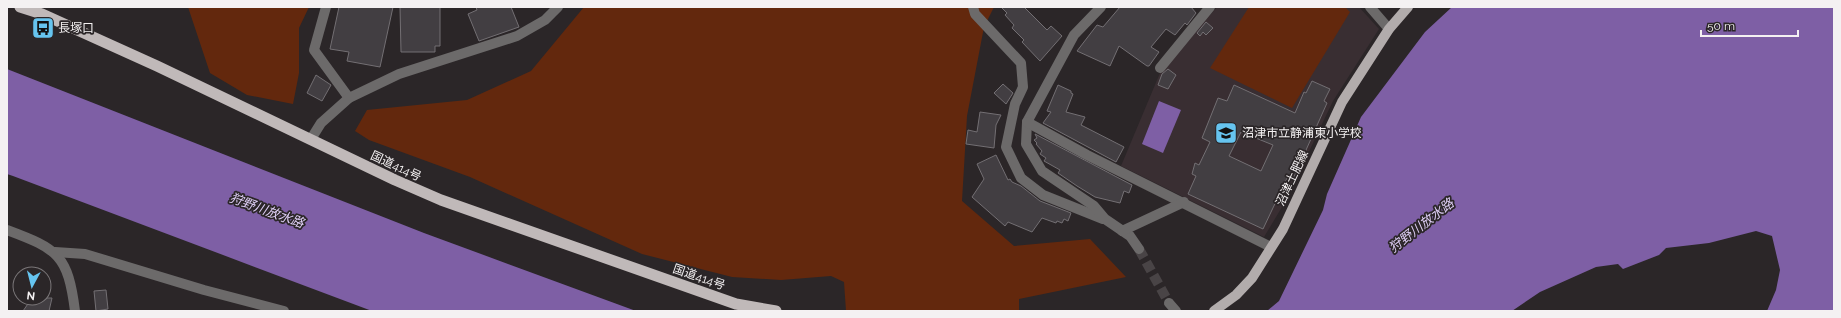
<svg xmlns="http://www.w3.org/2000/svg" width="1841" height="318" font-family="Raleway,'Noto Sans JP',sans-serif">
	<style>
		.built { fill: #392e32 }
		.green { fill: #63280d }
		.water { fill: #7e5fa5 }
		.building { fill: #423e42; stroke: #736f73; fill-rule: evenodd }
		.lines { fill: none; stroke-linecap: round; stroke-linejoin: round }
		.minor-tunnel { stroke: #494446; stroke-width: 10; stroke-dasharray: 10 5; stroke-linecap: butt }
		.minor { stroke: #6c6a6a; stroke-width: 10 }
		.tertiary { stroke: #6c6a6a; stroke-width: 10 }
		.primary { stroke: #b2acac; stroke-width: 10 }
		.trunk { stroke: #c0b9b9; stroke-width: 11 }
		.labels { text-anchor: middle; stroke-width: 3.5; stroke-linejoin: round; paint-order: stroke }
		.poi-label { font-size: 12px; fill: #f4f1f2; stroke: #2b2628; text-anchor: start }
		.street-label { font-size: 12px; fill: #f4f1f2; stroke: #2b2628 }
		.water-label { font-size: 13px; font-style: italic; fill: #decef5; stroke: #2b2628 }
	</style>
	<rect width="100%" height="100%" fill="#2b2628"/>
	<polygon class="built" points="1217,7 1359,7 1379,29 1333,101 1285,202 1264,237 1121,166 1160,73"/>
	<g class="green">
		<polygon points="188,7 309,7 299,28 299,73 293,104 247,95 210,73"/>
		<polygon points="584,7 994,7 984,27 967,116 962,201 1014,246 1090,239 1126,277 1019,299 1019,311 846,311 844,282 831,276 781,280 732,277 642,254 470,177 369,140 355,131 367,110 467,100 531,71"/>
		<polygon points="1249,7 1345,7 1350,12 1292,108 1210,68"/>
	</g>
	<g class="water">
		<polygon points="1452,7 1834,7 1834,311 1767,311 1776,290 1780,270 1772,236 1756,231 1709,243 1666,248 1659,255 1623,269 1618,264 1596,267 1540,292 1512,311 1267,311 1279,301 1323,210 1327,194 1361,117 1425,32"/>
		<polygon points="7,69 424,233 636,311 372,311 13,176 7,174"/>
		<polygon points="1159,101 1181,110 1163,153 1142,144"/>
	</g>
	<g class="building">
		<polygon points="339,7 393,7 380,67 347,61 349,52 330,49"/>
		<polygon points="400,7 440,7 440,46 435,46 435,52 401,52"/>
		<polygon points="476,7 511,7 519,27 479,41 468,14 477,10"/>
		<polygon points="1001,7 1024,7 1047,30 1051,26 1062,36 1040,61 1022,42 1024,40 1012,28 1014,25 1005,15 1007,13"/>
		<polygon points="1120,7 1191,7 1196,13 1187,25 1185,23 1175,35 1166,29 1151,47 1159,52 1149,66 1147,66 1119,46 1110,66 1077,51 1097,25 1103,27"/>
		<polygon points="1206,22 1213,28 1206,35 1203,32 1200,36 1197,33"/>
		<polygon points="1168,69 1176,75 1168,89 1158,85 1162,74"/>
		<polygon points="316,75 331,85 322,101 307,93"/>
		<path d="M1312,81L1330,89L1324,101L1327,103L1294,177L1289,174L1263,229L1188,194L1196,176L1192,174L1195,163L1199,165L1210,142L1202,138L1218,98L1227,101L1234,85L1295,113L1304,92L1306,93ZM1241,132L1273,145L1261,171L1229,156Z"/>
		<polygon points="1003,84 1013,93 1006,104 994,93"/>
		<polygon points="1058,85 1071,91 1071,93 1073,94 1066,112 1085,117 1081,125 1124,147 1116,162 1043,123 1051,112 1047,111"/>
		<polygon points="980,112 1001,115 996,125 994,148 966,144 968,130 977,132"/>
		<polygon points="1035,134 1132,185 1129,193 1124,191 1120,203 1095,197 1077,186 1058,173 1060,170 1044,161 1046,158 1040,154 1042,151 1036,144 1037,143 1034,140 1037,138"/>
		<polygon points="996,155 1008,180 1010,179 1012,182 1021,186 1040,201 1071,213 1068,221 1064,219 1062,223 1057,221 1056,223 1042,218 1032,232 1008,222 1005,226 972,197 984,179 977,164"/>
		<polygon points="106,290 108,309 96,311 94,291"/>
		<polygon points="32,298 52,298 49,311 23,311"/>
	</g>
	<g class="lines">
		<polyline class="minor-tunnel" points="1139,249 1169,303"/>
		<g class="minor">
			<polyline points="326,7 314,50 349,98"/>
			<polyline points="973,7 975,14 1021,63 1023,87 1015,104 1006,147 1021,178 1043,195 1103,219"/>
			<polyline points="1101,7 1074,35 1027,122 1026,144 1042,171 1094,206 1105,219 1130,236 1139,249"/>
			<polyline points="1370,7 1389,29"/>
			<polyline points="1160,68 1210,7"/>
			<polyline points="1027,122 1087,155 1271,247"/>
			<polyline points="311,139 321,123 349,98 399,74 517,36 545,20 558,7"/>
			<polyline points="1122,231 1184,202"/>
			<polyline points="55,252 85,254 204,290 284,311"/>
			<polyline points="1169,303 1176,311"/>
		</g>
		<path class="tertiary" d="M7,230C58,249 68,255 75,311"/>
		<polyline class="primary" points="1214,311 1236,295 1252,278 1283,229 1342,102 1389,29 1408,7"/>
		<polyline class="trunk" points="20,7 42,14 157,66 395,180 441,200 736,304 776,311"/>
	</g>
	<defs>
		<g id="bus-square" transform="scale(1.15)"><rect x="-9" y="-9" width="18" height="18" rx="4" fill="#66c4ef" stroke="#2b2628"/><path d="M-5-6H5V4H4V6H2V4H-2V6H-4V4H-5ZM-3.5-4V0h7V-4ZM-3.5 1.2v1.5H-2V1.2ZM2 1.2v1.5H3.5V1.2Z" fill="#111"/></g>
		<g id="school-square" transform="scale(1.15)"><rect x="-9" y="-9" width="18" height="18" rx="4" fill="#66c4ef" stroke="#2b2628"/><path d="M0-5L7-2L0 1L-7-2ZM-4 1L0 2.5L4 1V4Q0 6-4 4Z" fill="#111"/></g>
	</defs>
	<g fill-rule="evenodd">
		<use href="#bus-square" x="43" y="28"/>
		<use href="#school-square" x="1226" y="133"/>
	</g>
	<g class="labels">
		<g class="poi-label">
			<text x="58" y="32">長塚口</text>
			<text x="1242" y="137">沼津市立静浦東小学校</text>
		</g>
		<g class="street-label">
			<text transform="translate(396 166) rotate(25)" y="4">国道414号</text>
			<text transform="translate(1292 178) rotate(-65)" y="4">沼津土肥線</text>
			<text transform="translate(699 277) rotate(19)" y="4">国道414号</text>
		</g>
		<g class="water-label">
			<text transform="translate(267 210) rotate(20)" y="5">狩野川放水路</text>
			<text transform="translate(1421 225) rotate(-38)" y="5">狩野川放水路</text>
		</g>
	</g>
	<rect width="1841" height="318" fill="none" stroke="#f4f1f2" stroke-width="16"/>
	<g transform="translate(32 286) rotate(187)"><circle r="19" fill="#2b2628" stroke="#7b7779"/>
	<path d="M0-3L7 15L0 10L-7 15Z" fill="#66c4ef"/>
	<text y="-6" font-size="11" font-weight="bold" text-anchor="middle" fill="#f4f1f2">N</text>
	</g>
	<path d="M1701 30v6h97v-6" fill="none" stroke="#f4f1f2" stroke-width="2"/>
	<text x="1707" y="30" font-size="12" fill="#f4f1f2" stroke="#2b2628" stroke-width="3" paint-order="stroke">50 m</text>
</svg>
